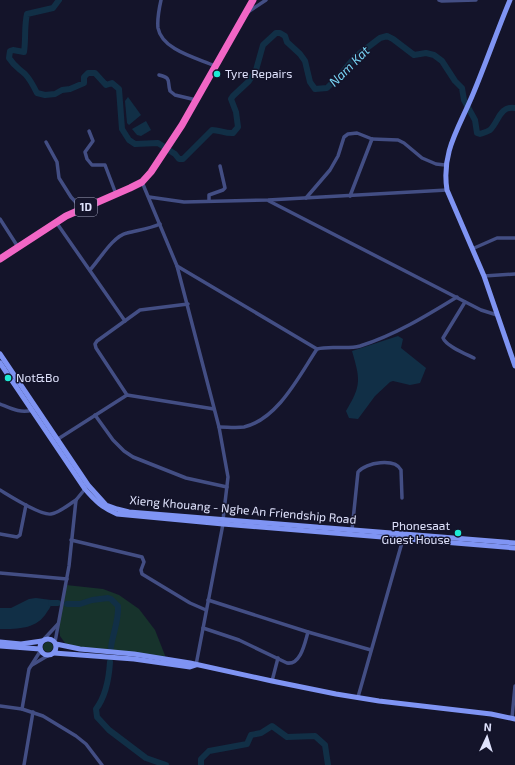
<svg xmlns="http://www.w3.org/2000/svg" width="515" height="765" font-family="'Exo 2',sans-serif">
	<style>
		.green { fill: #17332c }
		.water { fill: #112f46 }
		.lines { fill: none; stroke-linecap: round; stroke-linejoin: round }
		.river { stroke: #112f46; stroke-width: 6 }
		.street { stroke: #434e84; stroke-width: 3.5 }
		.secondary { stroke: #7f94f3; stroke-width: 5 }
		.highway { stroke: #f166c5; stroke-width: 7 }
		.poi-dot { fill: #1eead4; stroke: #14142a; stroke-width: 1.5 }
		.labels { text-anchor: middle; stroke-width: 3; stroke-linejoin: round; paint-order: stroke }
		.shield { fill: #14142a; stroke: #a2a4bd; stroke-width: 1 }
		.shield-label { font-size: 11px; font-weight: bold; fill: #dfe2fc }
		.poi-label { font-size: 12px; fill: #dfe2fc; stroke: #14142a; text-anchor: start }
		.street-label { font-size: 12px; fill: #dfe2fc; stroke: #14142a }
		.water-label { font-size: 13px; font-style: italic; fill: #77d2f2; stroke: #14142a }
	</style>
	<rect width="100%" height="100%" fill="#14142a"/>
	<g class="green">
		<polygon points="66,585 103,589 119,595 139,609 155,630 166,658 80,649 65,643 60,636 59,623"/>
		<circle cx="48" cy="647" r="5"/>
	</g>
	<g class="water">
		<polygon points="128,97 141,115 129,125 127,123 125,101"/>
		<polygon points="146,121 151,130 141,136 137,135 132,129"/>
		<path d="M398,336L403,339L401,348L426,368L420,383L410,385L393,381L390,382L375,396L358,419L349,418L346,411C362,385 360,379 352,351Z"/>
		<path d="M36,598L51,600C52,605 50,608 47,612C37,629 19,629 0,629V608H11L29,599Z"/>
	</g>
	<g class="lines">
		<g class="river">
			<path d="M59,0L53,8L27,14C24,27 26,39 24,52L13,50L10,51L9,58C15,67 17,67 25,74C30,79 34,87 37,93L45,95L55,94L62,90L70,89L84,83V77L88,73H95L106,85L112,83L119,89L122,129L129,140L135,144L158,143L175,154L179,159H183L212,130C220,130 226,134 233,133L238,127L236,112L231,99L233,96L249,81L256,70L263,45L276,33H280L285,36L287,42L300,54L305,61L310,82L315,89L327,88L341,74L355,57L380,38L387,36L393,39L414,55L426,53L434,55L442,61L455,81L462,88L464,100L475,120L477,133L480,134C483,133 487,132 490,130C498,123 500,105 515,108"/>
			<polyline points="51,603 58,603"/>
			<path d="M67,604H80L92,600L108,598L111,599L118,606C119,620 113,633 111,647"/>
			<path d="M110,662C109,678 106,696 96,709L97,717L109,730L146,758L166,765"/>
			<polyline points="201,765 201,759 209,751 247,744 251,735 261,733 272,726 287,737 315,736 325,745 328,765"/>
		</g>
		<g class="street">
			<path d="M161,0C159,9 157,19 158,28C162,50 197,58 215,66"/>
			<polyline points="439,0 442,1 476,0"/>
			<polyline points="248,12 266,0"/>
			<path d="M159,75C172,78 167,81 170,91L175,95L196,100"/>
			<polyline points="89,131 93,141 85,152 87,159 92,165 105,165 116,194"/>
			<polyline points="46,142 57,162 59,178 71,197 82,209"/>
			<polyline points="142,182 177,266 219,427 228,477 223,520"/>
			<polyline points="350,196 372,139"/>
			<polyline points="149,197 184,202 268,200 447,190"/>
			<polyline points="306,198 330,170 338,156 344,137 348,134 357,133 372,139 398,140 404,143 422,158 436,164 445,165"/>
			<polyline points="209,201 209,195 223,190 225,188 220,166"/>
			<polyline points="269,201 481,310 497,315"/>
			<polyline points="0,219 18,247"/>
			<polyline points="56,222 125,321"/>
			<polyline points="472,249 497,238 515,238"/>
			<polyline points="177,266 317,349"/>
			<path d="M90,270C100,259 113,236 127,233C138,230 149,229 160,224"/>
			<polyline points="484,276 515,274"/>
			<path d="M465,302L443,338C446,346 466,354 474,358"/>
			<polyline points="127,395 96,348 95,344 97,341 140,310 188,304"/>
			<path d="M0,404C10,408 21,414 32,410"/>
			<polyline points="95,415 113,440 124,451 133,457 186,478 227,487"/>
			<path d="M219,427C227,427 236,428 244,427C278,419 299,376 317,349C331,345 346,350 360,346C395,335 426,316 457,297"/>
			<polyline points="58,439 127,395 214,409"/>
			<path d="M0,490C10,496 41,516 51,514C59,513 68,505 76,500"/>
			<path d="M352,530L358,472C366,462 395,458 401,470L402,498"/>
			<polyline points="0,534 17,537 20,535 26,505"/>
			<polyline points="71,540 142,557 144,562 141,570 142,574 190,603 206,610"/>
			<polyline points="0,573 67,579"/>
			<polyline points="208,600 308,632 371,650"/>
			<path d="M203,628L239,640L287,663C301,665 305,642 308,632"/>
			<polyline points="44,639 58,624"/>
			<polyline points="55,642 69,566 76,500 85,489"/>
			<polyline points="32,665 49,655"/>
			<polyline points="196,665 223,524"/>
			<polyline points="272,681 278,658"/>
			<polyline points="358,697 403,539"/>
			<polyline points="0,706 22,709 43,716 76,736 86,744 102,765"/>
			<polyline points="22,709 29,669 41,650"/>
			<polyline points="512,718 515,686"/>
			<polyline points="24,765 33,712"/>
		</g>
		<g class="secondary">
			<path d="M510,0C497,31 486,63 473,94C459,128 441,152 447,190L484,276L515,366"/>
			<polyline points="0,354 88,485 106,505 117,509 129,512 515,543"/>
			<path d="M0,363L85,489C95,501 103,508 117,514L223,524L515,548"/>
			<circle cx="48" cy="647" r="8"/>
			<polyline points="0,642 21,644 42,641"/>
			<polyline points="56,644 80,649 134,654 190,663 272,681 336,694 379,701 491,714 515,719"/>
			<polyline points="0,646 40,649"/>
			<polyline points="54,653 134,659 190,667 196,665"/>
		</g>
		<polyline class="highway" points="0,259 66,216 130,188 142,182 151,172 182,125 253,0"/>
	</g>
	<g class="poi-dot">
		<circle cx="217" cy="74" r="4"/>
		<circle cx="8" cy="378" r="4"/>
		<circle cx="458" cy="533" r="4"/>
	</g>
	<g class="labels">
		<rect class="shield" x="75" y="198" width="22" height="18" rx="3"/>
		<g class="shield-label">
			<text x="86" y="211">1D</text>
		</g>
		<g class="poi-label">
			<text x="225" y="78">Tyre Repairs</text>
			<text x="16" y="382">Not&amp;Bo</text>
			<text x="450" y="530" text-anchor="end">Phonesaat<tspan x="450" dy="14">Guest House</tspan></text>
		</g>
		<g class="street-label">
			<text transform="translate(243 510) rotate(5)" y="4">Xieng Khouang - Nghe An Friendship Road</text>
		</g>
		<g class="water-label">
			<text transform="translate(349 66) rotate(-45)" y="5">Nam Kat</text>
		</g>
	</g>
	<g transform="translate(487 737) rotate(4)" stroke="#14142a" stroke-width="3" paint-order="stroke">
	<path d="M0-3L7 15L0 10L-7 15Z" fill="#dfe2fc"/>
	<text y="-6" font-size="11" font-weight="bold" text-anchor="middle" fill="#dfe2fc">N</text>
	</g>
</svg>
